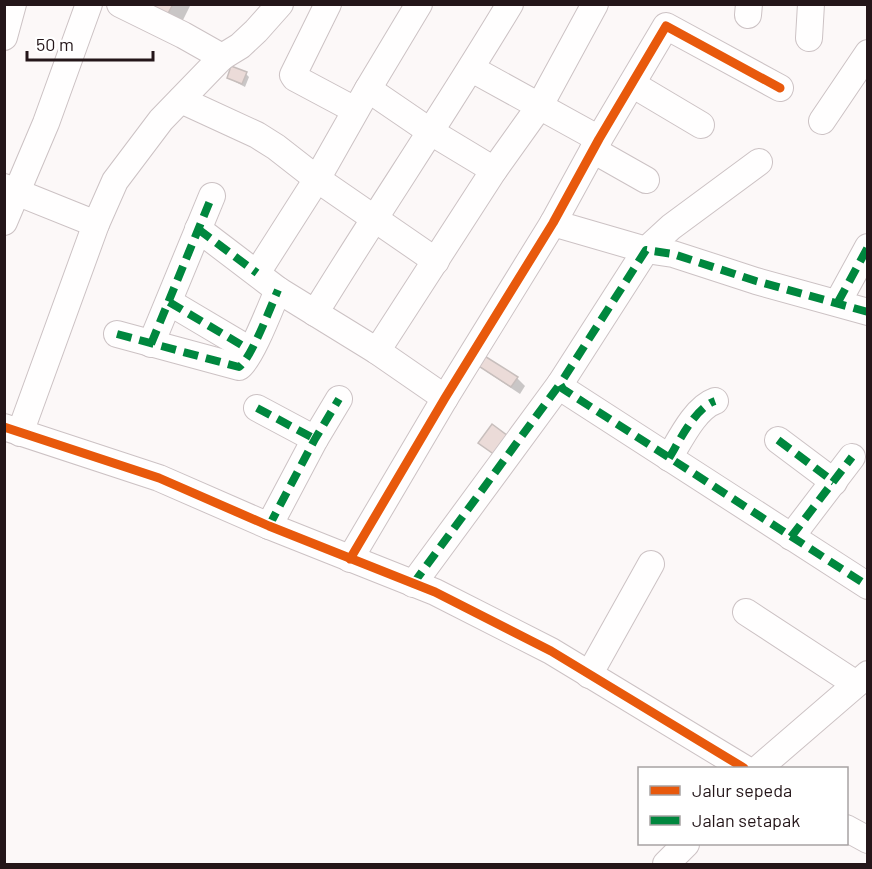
<svg xmlns="http://www.w3.org/2000/svg" width="872" height="869" font-family="Barlow,sans-serif">
	<style>
		.shadow { fill: #0003 }
		.building { fill: #ebdbd8; stroke: #c7bebc; stroke-width: 1.5 }
		.lines { fill: none; stroke-linecap: round; stroke-linejoin: round }
		.minor-casing { stroke: #ccc2c4; stroke-width: 28 }
		.minor { stroke: #fffefe; stroke-width: 26 }
		.quiet { stroke: #00873e; stroke-width: 8; stroke-dasharray: 15 8; stroke-linecap: butt }
		.cycleway-casing { stroke: #fff; stroke-width: 13 }
		.cycleway { stroke: #e8590c; stroke-width: 9 }
	</style>
	<rect width="100%" height="100%" fill="#fcf8f8"/>
	<g class="shadow">
		<polygon points="148,4 191,4 178,30"/>
		<polygon points="246,74 249,77 245,87 228,78"/>
		<polygon points="479,365 517,378 525,386 520,394 487,372"/>
	</g>
	<g class="building">
		<polygon points="147,4 173,4 165,19"/>
		<polygon points="231,66 247,72 242,84 227,78"/>
		<polygon points="483,355 518,377 511,387 477,365"/>
		<polygon points="492,424 508,436 495,455 478,443"/>
	</g>
	<g class="lines">
		<g class="minor-casing">
			<g id="minor">
				<polyline points="120,4 183,35 222,57"/>
				<polyline points="328,4 293,75 295,78 355,110"/>
				<polyline points="748,15 749,4"/>
				<polyline points="4,37 13,4"/>
				<polyline points="809,38 811,4"/>
				<polyline points="472,69 599,139"/>
				<polyline points="632,84 701,125"/>
				<polyline points="368,89 431,132 494,170"/>
				<polyline points="181,100 257,135 276,147 317,179 436,261"/>
				<polyline points="822,121 868,53"/>
				<polyline points="593,150 646,180"/>
				<polyline points="759,162 671,227 646,250 560,384 563,389 868,586"/>
				<polyline points="4,187 96,224"/>
				<polyline points="4,222 46,123 89,4"/>
				<polyline points="553,223 646,250 673,254 756,281 868,312"/>
				<polyline points="198,229 278,290 377,351 445,398"/>
				<polyline points="257,273 317,179 368,89 419,4"/>
				<polyline points="169,302 250,350"/>
				<polyline points="838,302 868,247"/>
				<path d="M315,313C379,209 447,109 510,4"/>
				<path d="M117,334L239,367C251,359 271,306 278,290"/>
				<polyline points="151,344 212,196"/>
				<polyline points="377,351 494,170 539,107 595,4"/>
				<polyline points="257,408 315,439"/>
				<polyline points="4,427 159,478 269,526 435,592 551,651 744,768"/>
				<polyline points="20,433 96,224 115,181 161,120 222,57 240,46 256,31 280,4"/>
				<polyline points="778,440 834,482"/>
				<path d="M669,458C680,440 695,408 715,401"/>
				<polyline points="269,526 315,439 339,399"/>
				<polyline points="791,537 852,457"/>
				<polyline points="350,559 445,398 553,223 599,139 666,26 780,88"/>
				<polyline points="413,584 560,384"/>
				<polyline points="746,612 856,684"/>
				<polyline points="589,675 651,564"/>
				<polyline points="759,768 868,674"/>
				<polyline points="846,828 868,840"/>
				<polyline points="666,864 686,844"/>
			</g>
		</g>
		<use href="#minor" class="minor"/>
		<g class="quiet">
			<polyline points="198,229 257,273"/>
			<polyline points="169,302 250,350"/>
			<polyline points="838,302 868,247"/>
			<polyline points="868,312 756,281 673,254 646,250 560,384 563,389 868,586"/>
			<path d="M117,334L239,367C251,359 271,306 278,290"/>
			<polyline points="151,344 212,196"/>
			<polyline points="257,408 315,439"/>
			<polyline points="778,440 834,482"/>
			<path d="M669,458C680,440 695,408 715,401"/>
			<polyline points="269,526 315,439 339,399"/>
			<polyline points="791,537 852,457"/>
			<polyline points="413,584 560,384"/>
		</g>
		<g class="cycleway-casing">
			<g id="cycleway">
				<polyline points="4,427 159,478 269,526 435,592 551,651 744,768"/>
				<polyline points="350,559 445,398 553,223 599,139 666,26 780,88"/>
			</g>
		</g>
		<use href="#cycleway" class="cycleway"/>
	</g>
	<rect width="872" height="869" fill="none" stroke="#241619" stroke-width="12"/>
	<rect x="638" y="767" width="210" height="78" fill="#ffffff" stroke="#a7a2a3" stroke-width="1.5"/>
	<rect x="650" y="786" width="30" height="9" fill="#e8590c" stroke="#a7a2a3" stroke-width="1.5"/>
	<text x="692" y="797" font-size="18" fill="#241619">Jalur sepeda</text>
	<rect x="650" y="816" width="30" height="9" fill="#00873e" stroke="#a7a2a3" stroke-width="1.5"/>
	<text x="692" y="827" font-size="18" fill="#241619">Jalan setapak</text>
	<path d="M27 51v9h126v-9" fill="none" stroke="#241619" stroke-width="3"/>
	<text x="36" y="51" font-size="18" fill="#241619" stroke="#ffffff" stroke-width="4.5" paint-order="stroke">50 m</text>
</svg>
